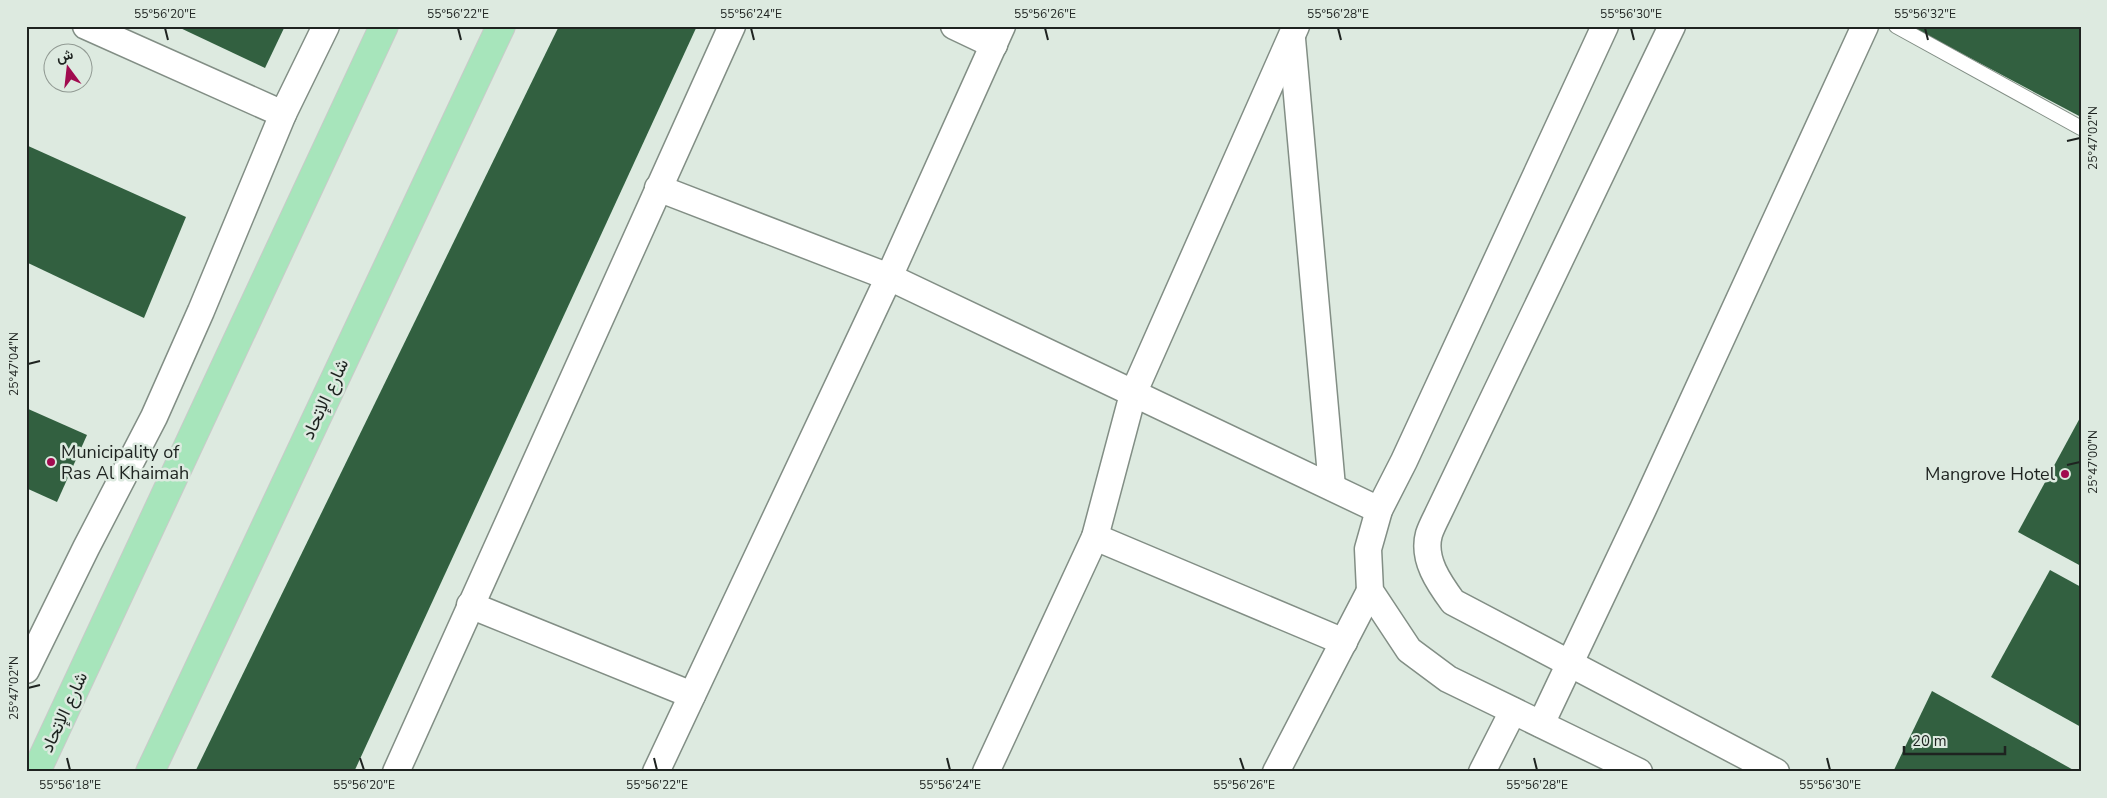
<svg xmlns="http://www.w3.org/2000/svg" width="2107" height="798" font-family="'Nunito Sans',Vazirmatn,sans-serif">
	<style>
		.building { fill: #326040 }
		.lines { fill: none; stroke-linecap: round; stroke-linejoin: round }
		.service-casing { stroke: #828e85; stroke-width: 16 }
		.minor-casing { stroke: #828e85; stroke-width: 29 }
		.primary-casing { stroke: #c9cac9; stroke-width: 30 }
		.service { stroke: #fff; stroke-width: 14 }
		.minor { stroke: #fff; stroke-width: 26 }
		.primary { stroke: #a7e5bb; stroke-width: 28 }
		.ticks { fill: none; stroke: #1e2320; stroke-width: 2 }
		.poi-dot { fill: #a10b4f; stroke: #ddeae0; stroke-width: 2 }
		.labels { text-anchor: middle; stroke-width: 5; stroke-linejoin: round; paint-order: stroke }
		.street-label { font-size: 18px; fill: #1e2320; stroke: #ddeae0 }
		.poi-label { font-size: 18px; fill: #1e2320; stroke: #ddeae0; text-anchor: start }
		.neatline { fill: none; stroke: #1e2320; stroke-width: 2 }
		.ticks-label { font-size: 12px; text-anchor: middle; fill: #1e2320 }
	</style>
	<rect width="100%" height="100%" fill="#ddeae0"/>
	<g class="building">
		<polygon points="176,26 285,26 265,68"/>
		<polygon points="559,26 697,26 354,772 195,772"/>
		<polygon points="1910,26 2081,26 2081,117"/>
		<polygon points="26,145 186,217 144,318 26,262"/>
		<polygon points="26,408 87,435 57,502 26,488"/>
		<polygon points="2081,416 2081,566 2018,532"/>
		<polygon points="2050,570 2081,587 2081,727 1991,677"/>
		<polygon points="1932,691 2077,772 1893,772"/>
	</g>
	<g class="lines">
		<g class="service-casing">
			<polyline id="service" points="1896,26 2081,128"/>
		</g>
		<g class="minor-casing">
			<g id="minor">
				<polyline points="86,26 283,114"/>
				<polyline points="954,26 994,45"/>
				<polyline points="1605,26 1404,461 1379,510 1368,549 1370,591 1409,650 1448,679 1639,772"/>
				<path d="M1672,26L1437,516C1434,522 1431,528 1429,534C1422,559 1439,583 1453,602L1776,772"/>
				<polyline points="1292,39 1332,487"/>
				<polyline points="658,188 889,277 1379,510"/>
				<polyline points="1095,537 1344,642"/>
				<polyline points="470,605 692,695"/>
				<polyline points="26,670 86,548 154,417 201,311 283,114 326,26"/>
				<polyline points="1541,724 1643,509 1865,26"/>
				<polyline points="396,772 732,26"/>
				<polyline points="656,772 889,277 1002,26"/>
				<polyline points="986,772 1095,537 1133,394 1296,26"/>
				<polyline points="1276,772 1370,591"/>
				<polyline points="1482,772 1513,711"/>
			</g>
		</g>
		<g class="primary-casing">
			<g id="primary">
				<polyline points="36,772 384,26"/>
				<polyline points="150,772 501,26"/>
			</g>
		</g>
		<use href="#service" class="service"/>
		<use href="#minor" class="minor"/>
		<use href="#primary" class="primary"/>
	</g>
	<path class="ticks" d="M165,28L168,40M458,28L461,40M751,28L754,40M1045,28L1048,40M1338,28L1341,40M1631,28L1634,40M1925,28L1928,40M2067,141L2080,138M28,364L40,361M2067,465L2080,462M28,688L40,685M67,758L70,770M360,758L364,770M654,758L657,770M947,758L950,770M1240,758L1244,770M1534,758L1537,770M1827,758L1830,770"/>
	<g class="poi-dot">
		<circle cx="51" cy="462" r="5"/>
		<circle cx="2065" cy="474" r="5"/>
	</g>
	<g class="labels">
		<g class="street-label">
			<text transform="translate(325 399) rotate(-65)" y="6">شارع الإتحاد</text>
			<text transform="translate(64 712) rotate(-65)" y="6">شارع الإتحاد</text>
		</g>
		<g class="poi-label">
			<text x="61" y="458">Municipality of<tspan x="61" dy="21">Ras Al Khaimah</tspan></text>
			<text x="2055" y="480" text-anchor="end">Mangrove Hotel</text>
		</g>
	</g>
	<rect width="2107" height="798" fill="none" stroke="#ddeae0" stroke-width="55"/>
	<g transform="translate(68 68) rotate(345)"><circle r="24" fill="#ddeae0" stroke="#919a93"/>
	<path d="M0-4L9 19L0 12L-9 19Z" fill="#a10b4f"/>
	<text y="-8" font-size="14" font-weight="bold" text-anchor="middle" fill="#1e2320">ش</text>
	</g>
	<path d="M1904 746v8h101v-8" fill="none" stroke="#1e2320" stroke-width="2.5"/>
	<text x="1912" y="746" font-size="15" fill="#1e2320" stroke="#ddeae0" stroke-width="4" paint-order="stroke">20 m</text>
	<rect x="28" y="28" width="2052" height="742" class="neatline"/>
	<g class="ticks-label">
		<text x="165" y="18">55°56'20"E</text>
		<text x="458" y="18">55°56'22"E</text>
		<text x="751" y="18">55°56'24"E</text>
		<text x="1045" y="18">55°56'26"E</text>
		<text x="1338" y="18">55°56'28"E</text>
		<text x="1631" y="18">55°56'30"E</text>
		<text x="1925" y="18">55°56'32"E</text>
		<text transform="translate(2093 138) rotate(-90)" y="4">25°47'02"N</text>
		<text transform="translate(14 364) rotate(-90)" y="4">25°47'04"N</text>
		<text transform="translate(2093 462) rotate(-90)" y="4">25°47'00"N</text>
		<text transform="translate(14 688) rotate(-90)" y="4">25°47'02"N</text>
		<text x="70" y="789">55°56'18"E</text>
		<text x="364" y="789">55°56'20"E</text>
		<text x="657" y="789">55°56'22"E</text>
		<text x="950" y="789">55°56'24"E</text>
		<text x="1244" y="789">55°56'26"E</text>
		<text x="1537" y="789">55°56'28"E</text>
		<text x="1830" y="789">55°56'30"E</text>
	</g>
</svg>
